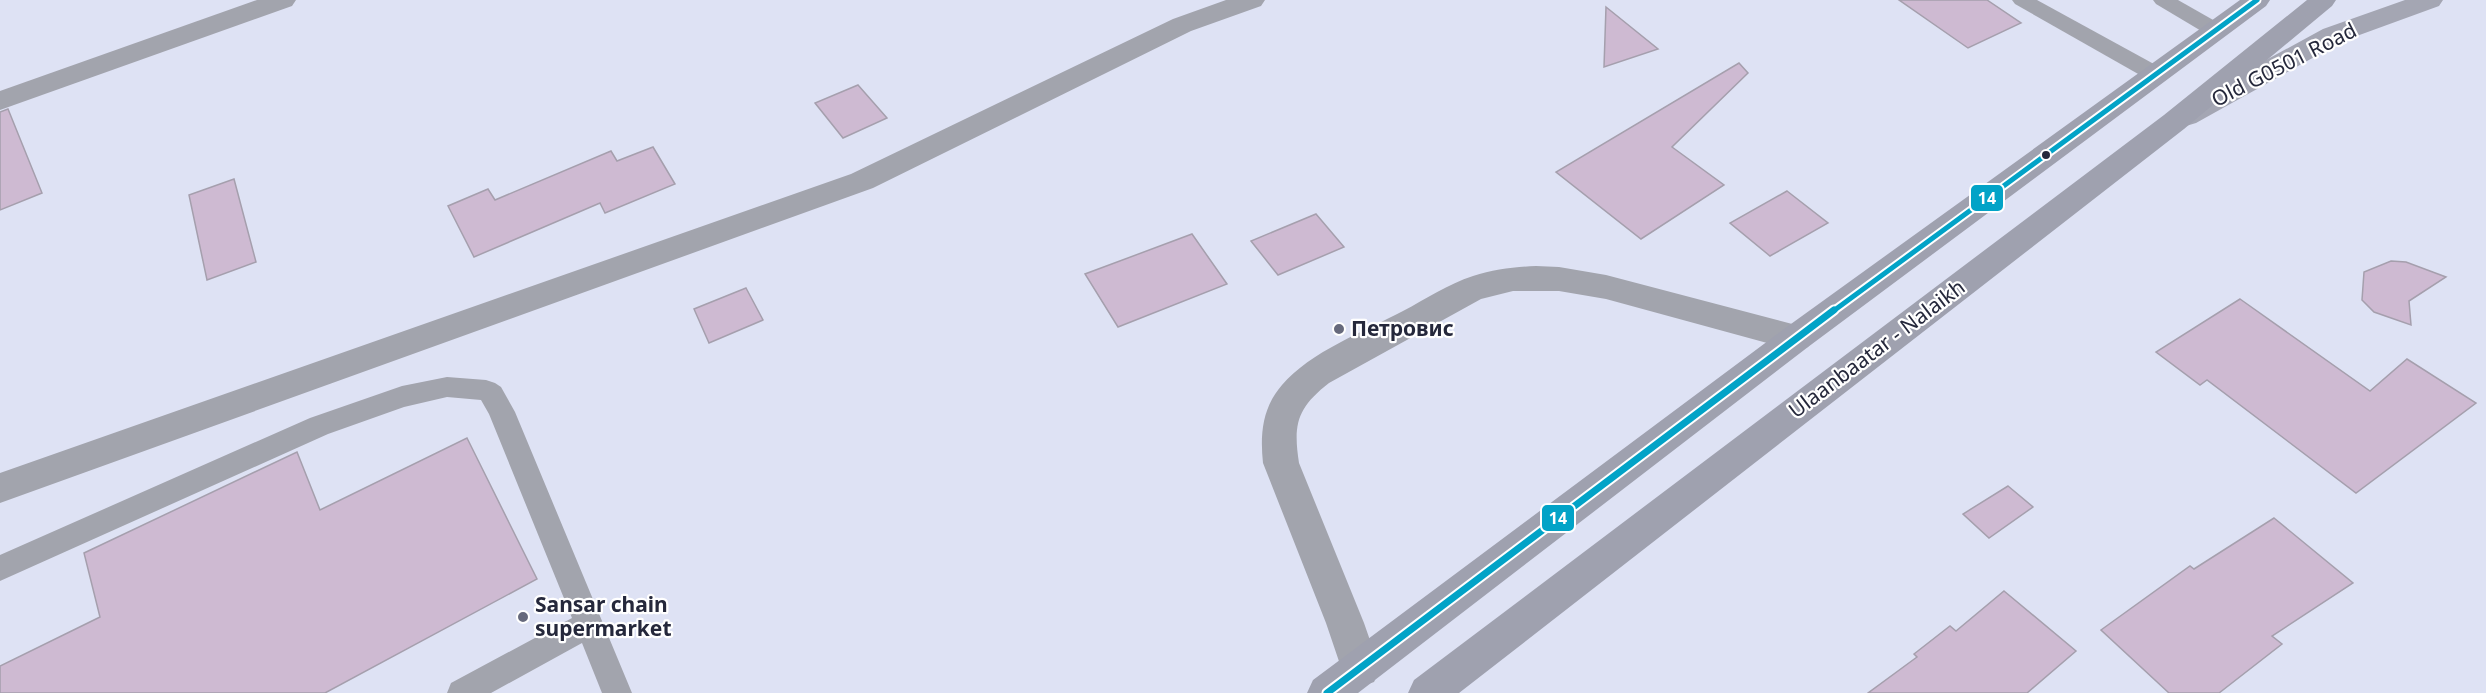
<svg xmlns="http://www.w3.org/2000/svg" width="2486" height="693" font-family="'Noto Sans',sans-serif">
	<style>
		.building { fill: #cebad2; stroke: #a59fad; stroke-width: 1.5 }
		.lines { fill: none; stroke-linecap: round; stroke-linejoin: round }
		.lane { fill: #a2a4ad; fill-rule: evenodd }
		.street { fill: #a2a4ad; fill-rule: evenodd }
		.primary { fill: #a4a6b3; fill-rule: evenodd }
		.highway { fill: #9fa1af; fill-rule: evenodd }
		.bus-1-far1-casing { stroke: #fff; stroke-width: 9 }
		.bus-1-casing { stroke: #fff; stroke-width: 11 }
		.bus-1-far1 { stroke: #02a3c7; stroke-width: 5 }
		.bus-1 { stroke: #02a3c7; stroke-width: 7 }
		.bus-dot { fill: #25283b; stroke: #fff; stroke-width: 2 }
		.poi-dot { fill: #66697c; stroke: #fff; stroke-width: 2 }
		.labels { text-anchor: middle; stroke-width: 4.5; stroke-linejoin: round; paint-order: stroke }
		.street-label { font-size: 21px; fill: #25283b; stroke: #fff }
		.poi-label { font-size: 21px; font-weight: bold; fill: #25283b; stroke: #fff; text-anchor: start }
		.line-badge { stroke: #fff; stroke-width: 2 }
		.badge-label { font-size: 16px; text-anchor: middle; font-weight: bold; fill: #fff }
	</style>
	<rect width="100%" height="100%" fill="#dee2f4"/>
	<g class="building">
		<polygon points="1899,0 1987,0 2021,23 1968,48"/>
		<polygon points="1606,7 1658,49 1604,67"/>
		<polygon points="1739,63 1748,73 1672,147 1724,185 1641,239 1556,172"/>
		<polygon points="858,85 887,118 843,138 815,103"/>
		<polygon points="8,109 42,193 0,210 0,112"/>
		<polygon points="653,147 675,184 605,213 600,203 474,257 448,206 488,189 495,200 611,151 617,161"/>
		<polygon points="234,179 256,262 207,280 189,195"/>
		<polygon points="1787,191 1828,223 1770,256 1730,223"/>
		<polygon points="1316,214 1344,247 1278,275 1251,241"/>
		<polygon points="1192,234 1227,284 1118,327 1085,274"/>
		<polygon points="2391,261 2406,262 2446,277 2409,301 2411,325 2374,312 2362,300 2364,272"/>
		<polygon points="746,288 763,320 709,343 694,309"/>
		<polygon points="2240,299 2370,391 2407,359 2476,403 2356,493 2207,380 2200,385 2156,352"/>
		<polygon points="467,438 537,579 325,693 0,693 0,666 100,617 84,553 297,452 320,510"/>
		<polygon points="2008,486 2033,507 1989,538 1963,514"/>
		<polygon points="2274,518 2353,583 2272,636 2282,644 2219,693 2169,693 2101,630 2190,566 2194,569"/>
		<polygon points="2004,591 2076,651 2027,693 1868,693 1917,657 1914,654 1950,626 1956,631"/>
	</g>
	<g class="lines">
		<g class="lane">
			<polygon points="2012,0 2037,0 2163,69 2166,74 2163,79 2155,81 2147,79 2015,4"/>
			<polygon points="2153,0 2178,0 2222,25 2225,30 2222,35 2215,37 2208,35 2156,4"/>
			<polygon points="447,377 486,380 495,383 501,387 515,412 632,693 602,693 582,643 491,693 447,693 451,683 572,618 489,414 481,400 447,397 404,407 328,434 0,581 0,555 310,418 402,386"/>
		</g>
		<g class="street">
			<polygon points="257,0 296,0 292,6 0,110 0,91"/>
			<polygon points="1226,0 1265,0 1261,6 1191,31 873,188 0,503 0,473 851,174 1173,19"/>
			<path d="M1536,266L1559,267L1606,275L1796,325L1808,329L1812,338L1808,347L1796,351L1606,299L1559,291H1513L1481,299L1329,383C1297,408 1293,424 1299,463L1364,623L1380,669L1374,682L1360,687L1346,682L1326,623L1263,463C1260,435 1262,408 1282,385C1310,352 1365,331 1403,311C1426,299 1448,284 1473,276C1494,269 1514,267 1536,266Z"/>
		</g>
		<polygon class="primary" points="2405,0 2443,0 2439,6 2343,41 2196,123 2186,126 2176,123 2172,116 2176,109 2323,29"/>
		<g class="highway">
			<polygon points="2240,0 2270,0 2266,6 1808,347 1358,693 1307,693 1313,680 1784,329"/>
			<polygon points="2307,0 2336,0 2332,6 2184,129 1459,693 1408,693 1414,680 2164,115"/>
		</g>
		<g class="bus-1-far1-casing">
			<polyline id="bus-1-far1" points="1832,312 2257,0"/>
		</g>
		<g class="bus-1-casing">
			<polyline id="bus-1" points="1327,693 1834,310"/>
		</g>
		<use href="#bus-1-far1" class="bus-1-far1"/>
		<use href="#bus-1" class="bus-1"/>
	</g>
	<circle class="bus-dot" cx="2046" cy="155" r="5"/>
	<g class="poi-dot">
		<circle cx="1339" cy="329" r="6"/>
		<circle cx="523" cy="617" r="6"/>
	</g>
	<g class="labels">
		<g class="street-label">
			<text transform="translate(2284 65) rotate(-27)" y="7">Old G0501 Road</text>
			<text transform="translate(1877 349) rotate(-37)" y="7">Ulaanbaatar - Nalaikh</text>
		</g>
		<g class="poi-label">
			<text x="1351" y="336">Петровис</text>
			<text x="535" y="612">Sansar chain<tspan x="535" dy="24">supermarket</tspan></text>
		</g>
	</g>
	<g class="line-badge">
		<rect x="1970" y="184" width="34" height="28" rx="6" fill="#02a3c7"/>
		<rect x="1541" y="504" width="34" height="28" rx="6" fill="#02a3c7"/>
	</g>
	<g class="badge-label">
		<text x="1987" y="204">14</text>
		<text x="1558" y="524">14</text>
	</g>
</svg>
